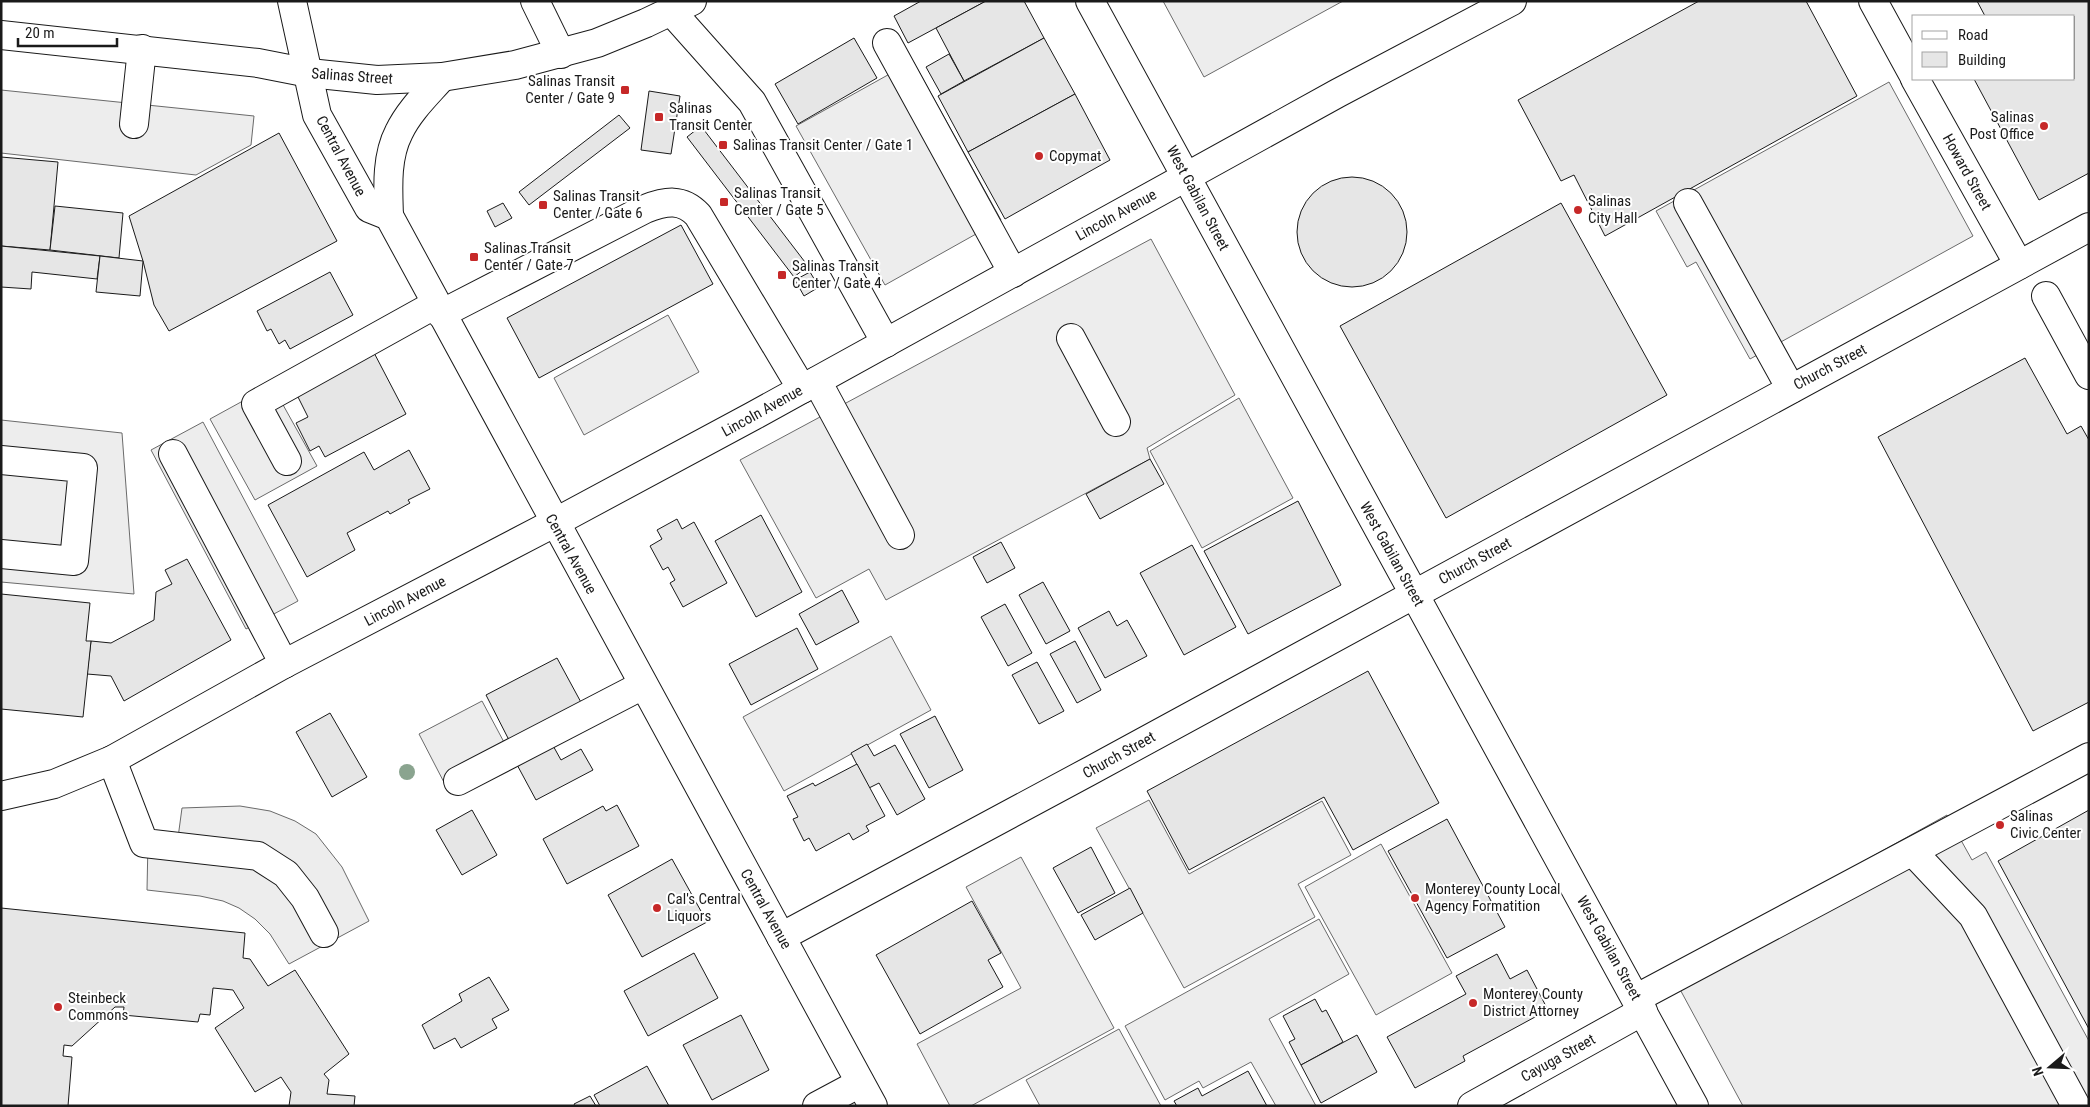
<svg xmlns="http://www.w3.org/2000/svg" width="2090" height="1107" font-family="'Roboto Condensed',sans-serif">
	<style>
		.parking { fill: #ededed; stroke: #6a6a6a }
		.building { fill: #e6e6e6; stroke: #1a1a1a }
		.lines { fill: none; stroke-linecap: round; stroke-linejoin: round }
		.minor-casing { stroke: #1a1a1a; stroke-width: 30 }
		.major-casing { stroke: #1a1a1a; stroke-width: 30 }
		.minor { stroke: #fff; stroke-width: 28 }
		.major { stroke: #fff; stroke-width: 28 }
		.tree { fill: #8aa48f }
		.poi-dot { fill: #c62828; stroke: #fff; stroke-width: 2 }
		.labels { text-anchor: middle; stroke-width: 4; stroke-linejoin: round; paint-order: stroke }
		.street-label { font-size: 15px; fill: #1a1a1a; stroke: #fff }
		.poi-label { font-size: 15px; fill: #1a1a1a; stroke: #fff; text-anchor: start }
	</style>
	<rect width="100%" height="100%" fill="#fff"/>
	<g class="parking">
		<polygon points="1163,1 1343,1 1204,77"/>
		<polygon points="913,61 1001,220 885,285 796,126"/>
		<polygon points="1889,82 1973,236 1750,359 1696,262 1687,267 1656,211"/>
		<polygon points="1,90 254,116 251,145 196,175 1,153"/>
		<polygon points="1151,239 1235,395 1147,448 1150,459 886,600 869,569 816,598 740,460"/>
		<polygon points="668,315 699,372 584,435 554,378"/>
		<polygon points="272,385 317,466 255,500 210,419"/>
		<polygon points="1239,398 1293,498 1202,548 1150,451"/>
		<polygon points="1,420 122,433 134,594 1,582"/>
		<polygon points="203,422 298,601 246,629 151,450"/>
		<polygon points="891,636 931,710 784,791 743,717"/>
		<polygon points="482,701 513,759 449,792 419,734"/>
		<polygon points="1149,800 1189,874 1322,801 1351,855 1298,884 1315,917 1184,988 1096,828"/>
		<polygon points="240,806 270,811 295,821 316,834 342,867 369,921 289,964 270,934 255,919 239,908 223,901 200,896 147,890 148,841 177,845 182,808"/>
		<polygon points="1947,815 1972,860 1986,852 2089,1041 2089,1106 1743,1106 1669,969"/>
		<polygon points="1381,844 1452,973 1376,1015 1305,887"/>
		<polygon points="1021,857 1114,1028 971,1106 950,1106 917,1044 1021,988 966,887"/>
		<polygon points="1319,919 1349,974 1269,1019 1316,1106 1276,1106 1251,1062 1203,1088 1199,1081 1165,1100 1125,1026"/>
		<polygon points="1119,1029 1161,1106 1040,1106 1026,1080"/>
	</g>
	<g class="building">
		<polygon points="921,1 986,1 908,43 894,16"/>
		<polygon points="986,1 1024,1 1044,38 964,81 936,28"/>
		<polygon points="1699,1 1806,1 1857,96 1605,236 1574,175 1561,181 1518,100"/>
		<polygon points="1977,1 2089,1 2089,173 2039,200 1974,79 2074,79 2074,16 1985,16"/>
		<polygon points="854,38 877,78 798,124 775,84"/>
		<polygon points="1044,38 1075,94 968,152 938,96"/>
		<polygon points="949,54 964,81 941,94 926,67"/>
		<polygon points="649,91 680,96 671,154 641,150"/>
		<polygon points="1075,94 1110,160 1005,219 968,152"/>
		<polygon points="619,115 630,128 529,205 519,192"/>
		<polygon points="701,126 808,266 794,277 687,137"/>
		<polygon points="279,133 337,241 169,331 154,305 143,261 129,216"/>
		<polygon points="1,157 58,162 50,250 1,246"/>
		<circle cx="1352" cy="232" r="55"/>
		<polygon points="503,203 512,218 495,227 487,211"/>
		<polygon points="1561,203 1667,395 1446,518 1340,326"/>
		<polygon points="55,206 123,213 119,258 50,250"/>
		<polygon points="681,225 713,284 539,378 507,318"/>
		<polygon points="1,246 100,256 97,279 32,272 31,289 1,287"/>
		<polygon points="100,256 143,261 140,296 96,292"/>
		<polygon points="330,272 353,315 290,349 285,340 279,344 271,329 267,331 257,311"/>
		<polygon points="810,272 819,287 804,296 795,280"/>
		<polygon points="371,347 406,414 325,457 319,446 310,451 296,423 308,417 297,395"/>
		<polygon points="2025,358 2067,434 2081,426 2089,440 2089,702 2033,731 1878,437"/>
		<polygon points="409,450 430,489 408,500 410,503 390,514 388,511 347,533 355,550 307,577 268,505 364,452 374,470"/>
		<polygon points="1150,459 1164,484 1100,519 1086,494"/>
		<polygon points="1298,501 1341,585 1248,634 1204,551"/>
		<polygon points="761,515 802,592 756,617 715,541"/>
		<polygon points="677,519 682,529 694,522 727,583 683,607 670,583 675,580 668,567 663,570 650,546 662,539 657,530"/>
		<polygon points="1001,542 1015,568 987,583 973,557"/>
		<polygon points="1192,545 1236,627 1184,655 1140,573"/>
		<polygon points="187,559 231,640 124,701 111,676 87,674 91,641 111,643 154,620 156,592 172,584 165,570"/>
		<polygon points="1043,582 1070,631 1046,644 1019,595"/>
		<polygon points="842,590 859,622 816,645 799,614"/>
		<polygon points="1,594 90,603 86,641 91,641 83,717 1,709"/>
		<polygon points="1005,604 1032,653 1008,666 981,617"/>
		<polygon points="1109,611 1117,626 1127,620 1147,656 1105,678 1078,628"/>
		<polygon points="797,628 818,669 751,705 729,664"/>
		<polygon points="1075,641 1101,690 1077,703 1050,654"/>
		<polygon points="557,658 583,706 511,744 486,695"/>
		<polygon points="1037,662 1064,711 1039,724 1012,675"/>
		<polygon points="1368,671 1439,803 1353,850 1324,797 1189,870 1147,791"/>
		<polygon points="330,713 367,777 332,797 296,732"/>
		<polygon points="935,716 963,770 929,788 900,734"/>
		<polygon points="551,742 561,760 581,749 593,770 536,800 515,761"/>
		<polygon points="867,744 874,756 895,745 925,799 897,815 879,783 869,788 851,753"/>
		<polygon points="857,764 885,816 866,826 869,831 853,840 849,833 816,851 809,838 804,841 793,819 798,817 787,796 813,783 815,786"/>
		<polygon points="617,805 639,846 567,884 543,839 603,806 606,811"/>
		<polygon points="472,810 497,855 462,875 436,830"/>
		<polygon points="2089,810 2089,1029 1998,861"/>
		<polygon points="1447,819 1505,927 1447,958 1388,851"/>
		<polygon points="1091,847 1115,893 1078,913 1053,868"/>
		<polygon points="672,859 707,922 642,957 608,895"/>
		<polygon points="1130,888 1143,913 1095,940 1081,915"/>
		<polygon points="972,901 1001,953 988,960 1003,987 920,1034 876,955"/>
		<polygon points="1,908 245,933 243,958 250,959 268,986 295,970 349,1054 324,1074 329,1080 327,1094 355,1096 354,1106 289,1106 291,1092 281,1077 255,1092 215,1028 244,1008 233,990 213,988 210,1015 200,1014 198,1022 123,1015 124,1007 115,1007 72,1046 64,1045 63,1056 72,1057 68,1106 1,1106"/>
		<polygon points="694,953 718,998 648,1036 624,991"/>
		<polygon points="1497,954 1510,979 1527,970 1548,1010 1463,1056 1465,1061 1415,1088 1387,1037 1466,994 1456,976"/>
		<polygon points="489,977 509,1010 492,1019 497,1028 461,1048 455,1038 434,1049 422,1025 462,1001 459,994"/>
		<polygon points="1315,999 1322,1012 1326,1010 1343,1042 1301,1065 1289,1042 1295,1039 1283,1016"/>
		<polygon points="741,1015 769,1070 712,1100 683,1045"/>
		<polygon points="1357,1035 1377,1072 1321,1103 1301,1065"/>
		<polygon points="647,1066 669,1106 600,1106 594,1095"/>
		<polygon points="1248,1071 1267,1106 1177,1106 1174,1101 1198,1088 1202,1096"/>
		<polygon points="590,1096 596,1106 575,1106 574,1104"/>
	</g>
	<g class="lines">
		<g class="minor-casing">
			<g id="minor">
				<polyline points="292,1 317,115 369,208 389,216 873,1106"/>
				<polyline points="535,1 561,54"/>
				<polyline points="1090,1 1694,1106"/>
				<polyline points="1873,1 1914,76"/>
				<polyline points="671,11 752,102 886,343"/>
				<polyline points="887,43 1013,273"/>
				<polyline points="1915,79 2019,265"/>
				<polyline points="134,124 142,49"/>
				<polyline points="1688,203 1791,389"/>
				<polyline points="2046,296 2089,375"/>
				<path d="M441,314L645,209C666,201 682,198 698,215L802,389"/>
				<polyline points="1071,338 1116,422"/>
				<polyline points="817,381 900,535"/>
				<polyline points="173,454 284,664"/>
				<polyline points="1,460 83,468 74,561 1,554"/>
				<polyline points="287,461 256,404 436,304"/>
				<polyline points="112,760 144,843 258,856 286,874 305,898 324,933"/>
				<polyline points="458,781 643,685"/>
				<polyline points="1,796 54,784 112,760 284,664 554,523 753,416 1338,93 1512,1"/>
				<polyline points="1913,852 1973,916 2076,1106"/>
				<polyline points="781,937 1088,772 2089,227"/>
				<polyline points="1637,998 2089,757"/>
				<polyline points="817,1106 860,1083"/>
				<polyline points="1472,1106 1643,1011"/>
			</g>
		</g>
		<g class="major-casing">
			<g id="major">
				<polyline points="1,35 258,63 309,73 377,80 442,77 515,65 597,43 646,23 692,1"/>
				<path d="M389,216C388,188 386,157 399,132C409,111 427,94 442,77"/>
			</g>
		</g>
		<use href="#minor" class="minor"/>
		<use href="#major" class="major"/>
	</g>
	<circle class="tree" cx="407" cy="772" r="8"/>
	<g class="poi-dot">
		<rect x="620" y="85" width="10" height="10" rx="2.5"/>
		<rect x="654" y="112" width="10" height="10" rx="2.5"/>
		<circle cx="2044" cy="126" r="5"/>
		<rect x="718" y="140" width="10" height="10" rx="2.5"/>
		<circle cx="1039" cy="156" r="5"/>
		<rect x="719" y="197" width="10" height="10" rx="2.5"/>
		<rect x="538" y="200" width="10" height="10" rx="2.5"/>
		<circle cx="1578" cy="210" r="5"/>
		<rect x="469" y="252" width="10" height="10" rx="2.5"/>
		<rect x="777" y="270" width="10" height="10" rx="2.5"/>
		<circle cx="2000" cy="825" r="5"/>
		<circle cx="1415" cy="898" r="5"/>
		<circle cx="657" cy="908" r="5"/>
		<circle cx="1473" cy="1003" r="5"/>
		<circle cx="58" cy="1007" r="5"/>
	</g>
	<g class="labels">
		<g class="street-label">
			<text transform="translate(352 76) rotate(4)" y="5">Salinas Street</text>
			<text transform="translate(341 156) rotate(62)" y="5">Central Avenue</text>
			<text transform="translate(1967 172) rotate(61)" y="5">Howard Street</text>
			<text transform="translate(1198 198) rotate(62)" y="5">West Gabilan Street</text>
			<text transform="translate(1116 215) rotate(-29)" y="5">Lincoln Avenue</text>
			<text transform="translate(1830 367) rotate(-28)" y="5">Church Street</text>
			<text transform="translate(762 411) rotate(-29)" y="5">Lincoln Avenue</text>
			<text transform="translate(571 554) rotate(61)" y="5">Central Avenue</text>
			<text transform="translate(1392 554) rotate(61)" y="5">West Gabilan Street</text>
			<text transform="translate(1475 561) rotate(-29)" y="5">Church Street</text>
			<text transform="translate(405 601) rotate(-28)" y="5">Lincoln Avenue</text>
			<text transform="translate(1119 755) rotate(-29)" y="5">Church Street</text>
			<text transform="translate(766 909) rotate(61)" y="5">Central Avenue</text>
			<text transform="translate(1609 948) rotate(61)" y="5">West Gabilan Street</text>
			<text transform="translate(1558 1058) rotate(-29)" y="5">Cayuga Street</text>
		</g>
		<g class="poi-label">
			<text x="615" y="86" text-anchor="end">Salinas Transit<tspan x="615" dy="17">Center / Gate 9</tspan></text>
			<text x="669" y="113">Salinas<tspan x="669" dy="17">Transit Center</tspan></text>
			<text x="2034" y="122" text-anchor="end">Salinas<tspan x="2034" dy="17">Post Office</tspan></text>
			<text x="733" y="150">Salinas Transit Center / Gate 1</text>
			<text x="1049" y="161">Copymat</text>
			<text x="734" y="198">Salinas Transit<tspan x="734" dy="17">Center / Gate 5</tspan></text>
			<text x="553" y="201">Salinas Transit<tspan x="553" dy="17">Center / Gate 6</tspan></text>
			<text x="1588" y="206">Salinas<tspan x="1588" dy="17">City Hall</tspan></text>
			<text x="484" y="253">Salinas Transit<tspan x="484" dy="17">Center / Gate 7</tspan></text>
			<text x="792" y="271">Salinas Transit<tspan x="792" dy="17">Center / Gate 4</tspan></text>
			<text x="2010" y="821">Salinas<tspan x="2010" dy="17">Civic Center</tspan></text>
			<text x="1425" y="894">Monterey County Local<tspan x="1425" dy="17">Agency Formatition</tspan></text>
			<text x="667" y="904">Cal's Central<tspan x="667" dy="17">Liquors</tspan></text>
			<text x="1483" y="999">Monterey County<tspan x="1483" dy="17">District Attorney</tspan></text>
			<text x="68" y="1003">Steinbeck<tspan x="68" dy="17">Commons</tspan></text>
		</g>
	</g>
	<rect width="2090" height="1107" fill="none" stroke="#1a1a1a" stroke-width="5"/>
	<rect x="1912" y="15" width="162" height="65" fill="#ffffff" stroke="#a3a3a3"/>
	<rect x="1922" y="31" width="25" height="8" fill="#ffffff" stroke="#a3a3a3"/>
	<text x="1958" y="40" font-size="15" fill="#1a1a1a">Road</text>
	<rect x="1922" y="52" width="25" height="15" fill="#e6e6e6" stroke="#a3a3a3"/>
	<text x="1958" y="65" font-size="15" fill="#1a1a1a">Building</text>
	<g transform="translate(2050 1067) rotate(251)" stroke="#ffffff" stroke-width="4" paint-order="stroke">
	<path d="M0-4L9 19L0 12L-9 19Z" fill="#1a1a1a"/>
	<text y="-8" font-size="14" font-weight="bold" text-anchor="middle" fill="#1a1a1a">N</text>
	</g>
	<path d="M18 38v8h99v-8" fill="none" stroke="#1a1a1a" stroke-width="2.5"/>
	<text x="25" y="38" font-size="15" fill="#1a1a1a" stroke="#ffffff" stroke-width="4" paint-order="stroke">20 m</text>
</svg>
